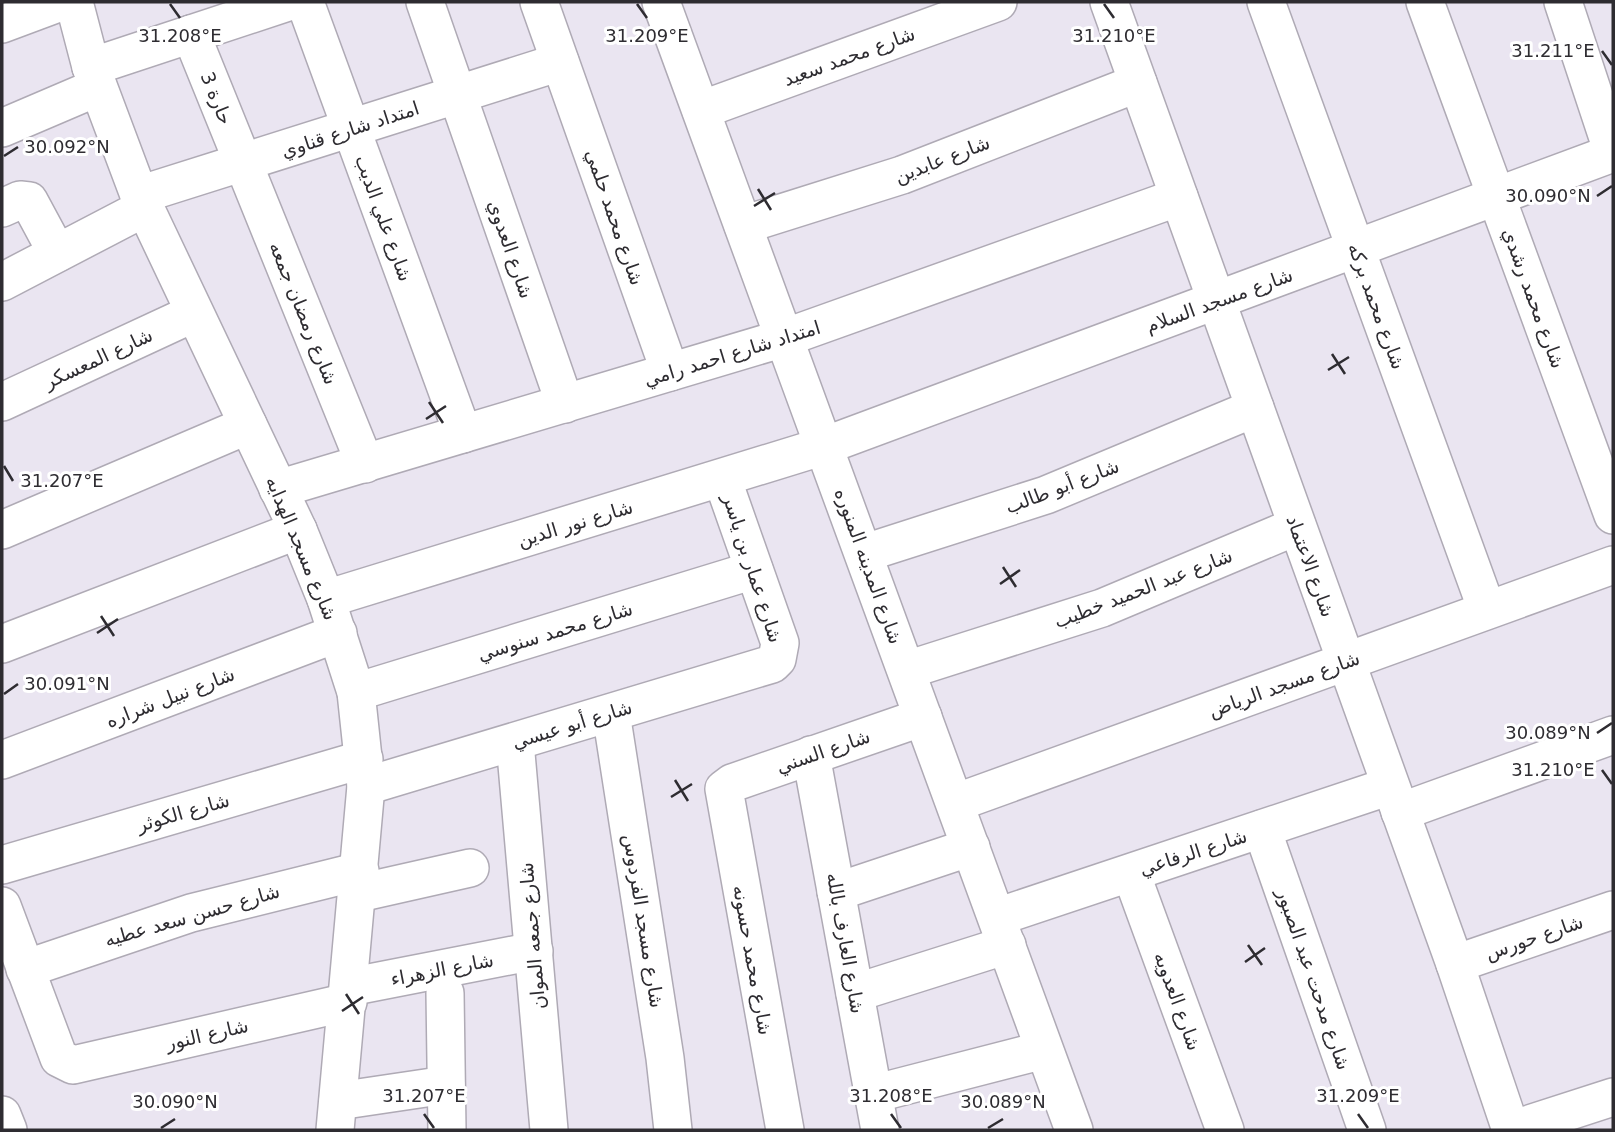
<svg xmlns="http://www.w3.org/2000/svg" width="1615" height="1132" font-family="'DejaVu Sans','Noto Naskh Arabic',sans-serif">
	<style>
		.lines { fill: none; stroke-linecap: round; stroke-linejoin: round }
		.minor-casing { stroke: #afaab5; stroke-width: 40 }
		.minor { stroke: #fff; stroke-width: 37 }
		.ticks { fill: none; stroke: #2e2c31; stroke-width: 2.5 }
		.labels { text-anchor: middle; stroke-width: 6; stroke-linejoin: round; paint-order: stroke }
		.street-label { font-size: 19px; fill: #2e2c31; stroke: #fff }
		.ticks-label { font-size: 18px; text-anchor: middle; fill: #2e2c31; stroke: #fff; stroke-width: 6; stroke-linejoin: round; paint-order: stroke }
	</style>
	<rect width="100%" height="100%" fill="#eae5f1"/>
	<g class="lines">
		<g class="minor-casing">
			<g id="minor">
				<polyline points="74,2 91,67 139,195 298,530 326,599 356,692 366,786 335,1130"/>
				<polyline points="305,2 463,434"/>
				<polyline points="425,2 565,404"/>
				<polyline points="539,2 670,372"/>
				<polyline points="661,2 1074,1130"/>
				<polyline points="1109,2 1455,964 1511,1130"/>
				<polyline points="1266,2 1487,610"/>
				<polyline points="1425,2 1613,515"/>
				<polyline points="1563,2 1613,153"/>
				<polyline points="2,24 61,2"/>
				<polyline points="191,34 365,464"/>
				<polyline points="91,67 288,2"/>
				<polyline points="701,110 998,2"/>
				<polyline points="2,128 98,87"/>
				<polyline points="139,195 560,62"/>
				<polyline points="2,208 20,200 29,201 57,253"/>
				<polyline points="743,225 902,175 1138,83"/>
				<polyline points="2,282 144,208"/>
				<polyline points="2,402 194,313"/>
				<polyline points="278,489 784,338 1179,197"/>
				<polyline points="2,530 248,425"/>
				<polyline points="865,553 1046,495 1255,408"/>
				<polyline points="326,599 824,446 1613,153"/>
				<polyline points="2,644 298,530"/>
				<polyline points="907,670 1102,608 1297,526"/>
				<polyline points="356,692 754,570"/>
				<polyline points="611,713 665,1058 673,1130"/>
				<polyline points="515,742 549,1130"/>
				<polyline points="811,755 880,1130"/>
				<polyline points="2,760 338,633"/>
				<polyline points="366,786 772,664 777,659 780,643 722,478"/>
				<polyline points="955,803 1613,565"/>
				<polyline points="1400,812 1613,735"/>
				<polyline points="1262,829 1367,1130"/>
				<polyline points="2,865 364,759"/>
				<polyline points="1131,873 1225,1130"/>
				<polyline points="836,892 971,847"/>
				<polyline points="359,893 470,868"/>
				<polyline points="2,906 59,1058 73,1065 348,1002"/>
				<polyline points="997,917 1390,786"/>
				<polyline points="1455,964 1613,910"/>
				<polyline points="25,969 191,913 360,871"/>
				<polyline points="349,987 534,951"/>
				<polyline points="445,993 447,1130"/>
				<polyline points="855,993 1007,945"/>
				<polyline points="873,1094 1044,1050"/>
				<polyline points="338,1101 446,1085"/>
				<polyline points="2,1115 8,1130"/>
				<polyline points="785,1130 724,789 732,783 923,717"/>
				<polyline points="1511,1130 1613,1097"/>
			</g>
		</g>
		<use href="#minor" class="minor"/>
	</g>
	<path class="ticks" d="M170,4L180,18M637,4L647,18M1104,4L1114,18M1602,51L1612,65M4,156L18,147M758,189L771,210M1597,196L1612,186M754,206L775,193M1332,354L1345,374M1328,370L1349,357M429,402L443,423M426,419L446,406M4,466L13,481M1003,567L1016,587M1000,584L1020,570M101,616L114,636M97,633L118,619M4,694L18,684M1597,733L1612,723M1602,770L1612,784M675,780L688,801M671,797L692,784M1248,945L1262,965M1245,962L1265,948M346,994L359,1014M342,1011L363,997M424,1114L434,1128M891,1114L901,1128M1358,1114L1368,1128M161,1128L175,1119M988,1128L1003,1119"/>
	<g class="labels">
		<g class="street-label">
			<text transform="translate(849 56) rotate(-20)" y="7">شارع محمد سعيد</text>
			<text transform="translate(217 98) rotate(68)" y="7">حارة 3</text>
			<text transform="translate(350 129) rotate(-18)" y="7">امتداد شارع قناوي</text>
			<text transform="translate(942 159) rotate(-21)" y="7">شارع عابدين</text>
			<text transform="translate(615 217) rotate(71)" y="7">شارع محمد حلمي</text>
			<text transform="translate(384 218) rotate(70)" y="7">شارع علي الديب</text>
			<text transform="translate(511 249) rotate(71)" y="7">شارع العدوي</text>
			<text transform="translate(1534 298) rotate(70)" y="7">شارع محمد رشدي</text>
			<text transform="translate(1219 300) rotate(-20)" y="7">شارع مسجد السلام</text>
			<text transform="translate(1377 306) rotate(70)" y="7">شارع محمد بركه</text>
			<text transform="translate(304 313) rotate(68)" y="7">شارع رمضان جمعه</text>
			<text transform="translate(732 353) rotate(-17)" y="7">امتداد شارع احمد رامي</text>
			<text transform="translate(98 358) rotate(-25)" y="7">شارع المعسكر</text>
			<text transform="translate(1062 486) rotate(-21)" y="7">شارع أبو طالب</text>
			<text transform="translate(575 523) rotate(-17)" y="7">شارع نور الدين</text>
			<text transform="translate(302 548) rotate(67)" y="7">شارع مسجد الهدايه</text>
			<text transform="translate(869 566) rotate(70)" y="7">شارع المدينه المنوره</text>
			<text transform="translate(1311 566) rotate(70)" y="7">شارع الاعتماد</text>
			<text transform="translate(753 568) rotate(72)" y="7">شارع عمار بن ياسر</text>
			<text transform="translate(1143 588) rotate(-21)" y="7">شارع عبد الحميد خطيب</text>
			<text transform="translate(555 631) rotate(-17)" y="7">شارع محمد سنوسي</text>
			<text transform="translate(1284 684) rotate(-20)" y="7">شارع مسجد الرياض</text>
			<text transform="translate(170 697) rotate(-21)" y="7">شارع نبيل شراره</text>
			<text transform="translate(572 724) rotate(-17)" y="7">شارع أبو عيسي</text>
			<text transform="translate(823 751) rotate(-19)" y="7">شارع السني</text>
			<text transform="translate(183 812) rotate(-16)" y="7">شارع الكوثر</text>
			<text transform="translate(1193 852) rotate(-18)" y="7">شارع الرفاعي</text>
			<text transform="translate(192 915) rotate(-16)" y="7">شارع حسن سعد عطيه</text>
			<text transform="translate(644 921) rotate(81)" y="7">شارع مسجد الفردوس</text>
			<text transform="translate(532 936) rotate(-95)" y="7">شارع جمعه الموان</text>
			<text transform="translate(1534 937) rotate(-19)" y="7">شارع حورس</text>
			<text transform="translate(846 943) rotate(80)" y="7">شارع العارف بالله</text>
			<text transform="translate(753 960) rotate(80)" y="7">شارع محمد حسونه</text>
			<text transform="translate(442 969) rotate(-11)" y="7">شارع الزهراء</text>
			<text transform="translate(1314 979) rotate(71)" y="7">شارع مدحت عبد الصبور</text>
			<text transform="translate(1178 1001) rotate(70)" y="7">شارع العدويه</text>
			<text transform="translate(207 1034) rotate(-13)" y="7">شارع النور</text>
		</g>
	</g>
	<g class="ticks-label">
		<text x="180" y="42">31.208°E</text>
		<text x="647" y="42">31.209°E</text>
		<text x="1114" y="42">31.210°E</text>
		<text x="1553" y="57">31.211°E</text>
		<text x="67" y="153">30.092°N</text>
		<text x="1548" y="202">30.090°N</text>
		<text x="62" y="487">31.207°E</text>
		<text x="67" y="690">30.091°N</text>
		<text x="1548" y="739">30.089°N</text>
		<text x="1553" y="776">31.210°E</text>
		<text x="424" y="1102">31.207°E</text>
		<text x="891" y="1102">31.208°E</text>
		<text x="1358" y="1102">31.209°E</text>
		<text x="175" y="1108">30.090°N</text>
		<text x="1003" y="1108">30.089°N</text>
	</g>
	<rect width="1615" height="1132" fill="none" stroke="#2e2c31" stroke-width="7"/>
</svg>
